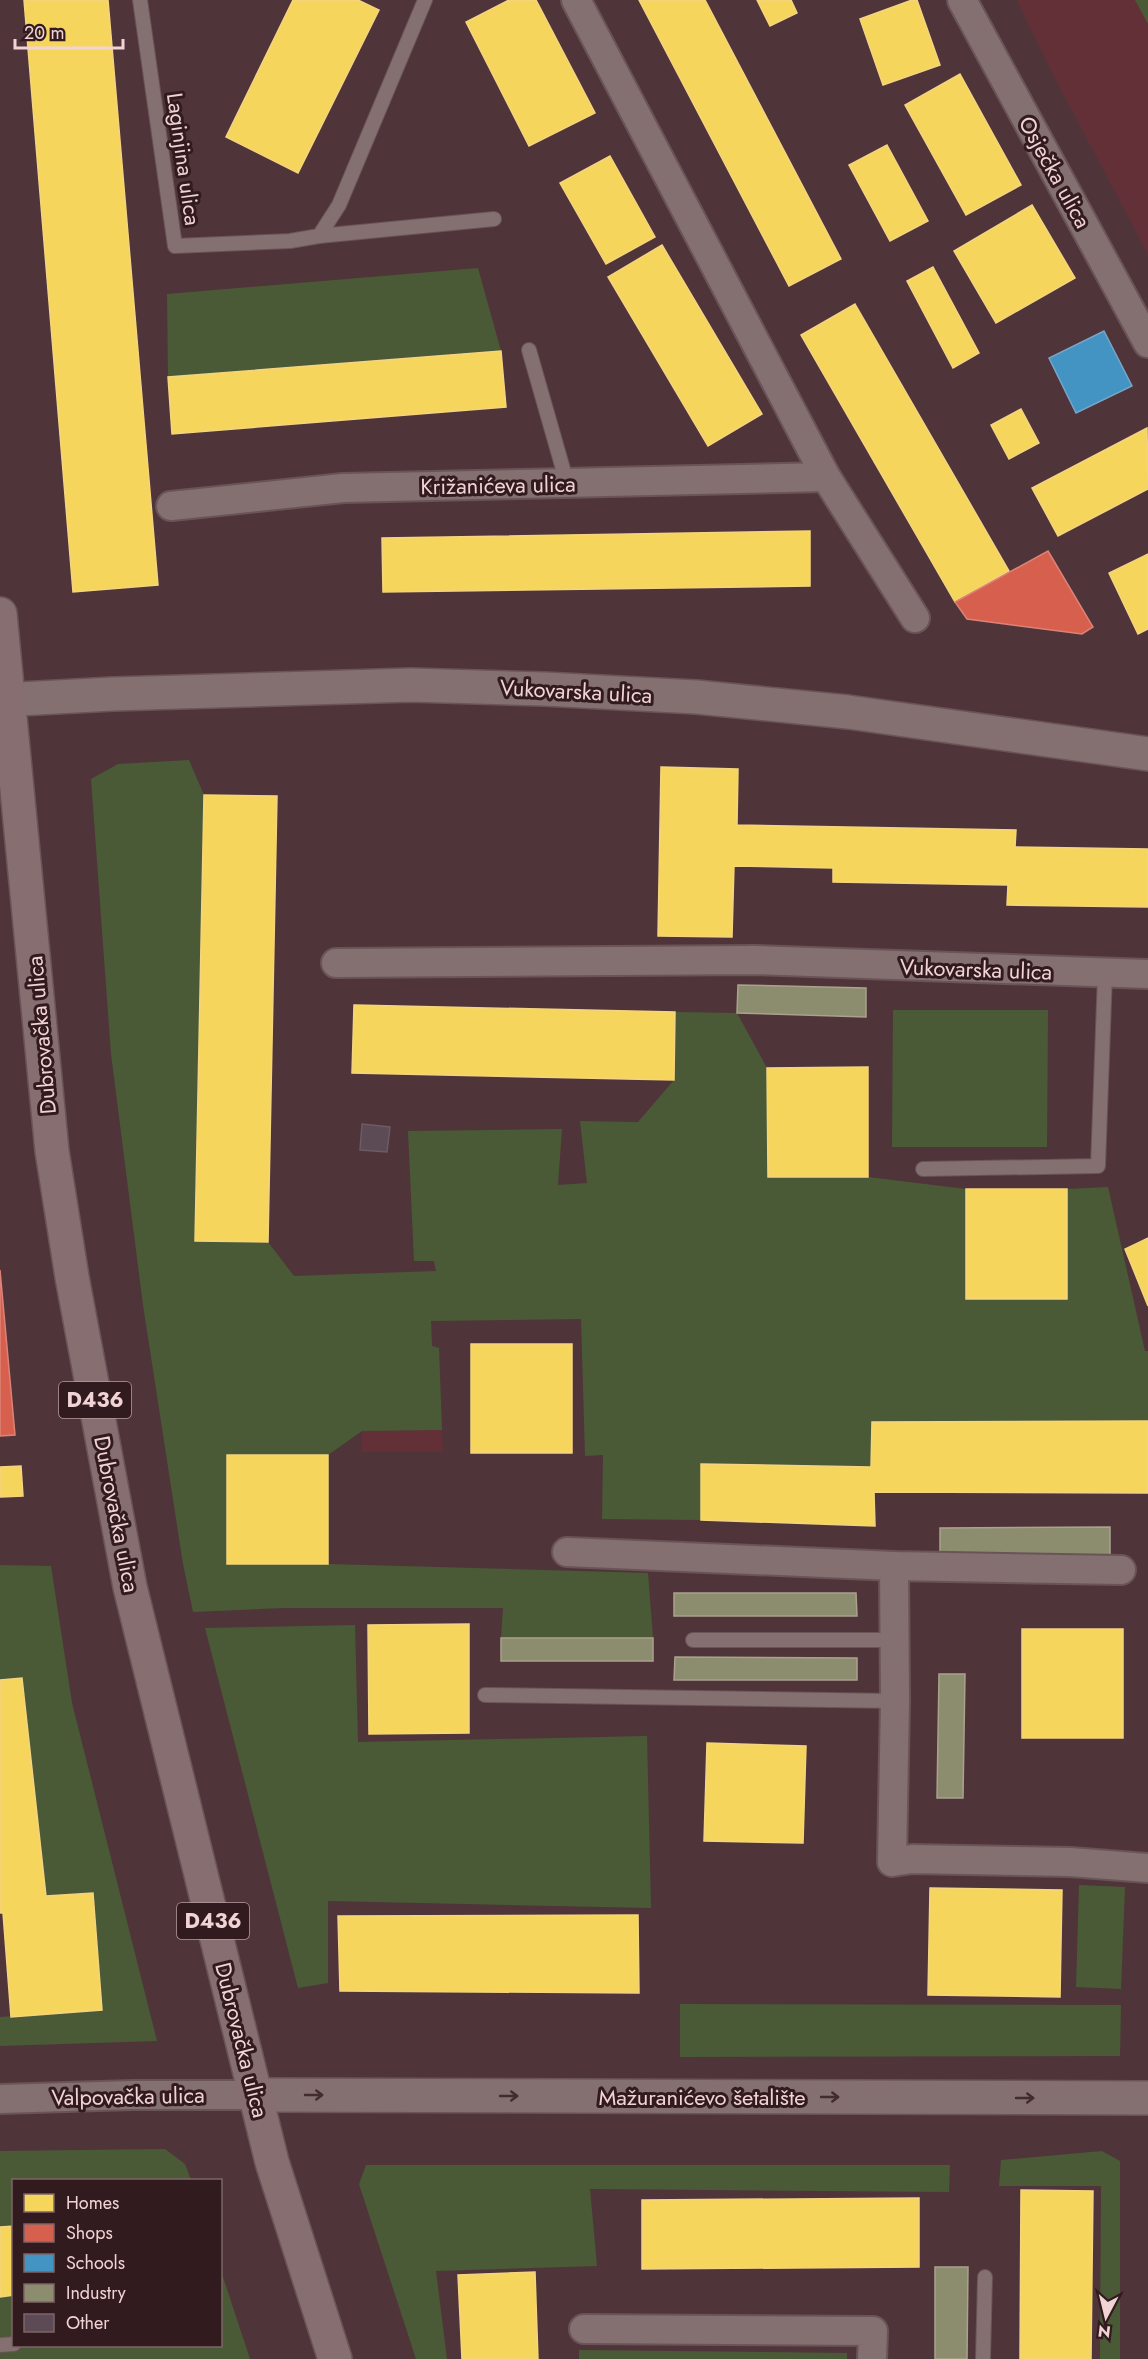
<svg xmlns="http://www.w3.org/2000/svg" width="1148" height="2359" font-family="Jost,sans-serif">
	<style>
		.built { fill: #643038 }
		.green { fill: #4a5a36 }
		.homes { fill: #f6d55c; stroke: #f5d480; stroke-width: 1.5 }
		.shops { fill: #d6604d; stroke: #de8276; stroke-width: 1.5 }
		.schools { fill: #4393c3; stroke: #78a6c8; stroke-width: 1.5 }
		.industry { fill: #8c8c6e; stroke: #aba18d; stroke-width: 1.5 }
		.building { fill: #5c4b54; stroke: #6c5a64; stroke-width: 1.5 }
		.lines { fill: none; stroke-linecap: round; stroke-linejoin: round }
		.service-casing { stroke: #6a5457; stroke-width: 16 }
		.minor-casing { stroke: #6a5457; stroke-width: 32 }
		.tertiary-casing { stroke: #6a5457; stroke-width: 36 }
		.primary-casing { stroke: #6a5457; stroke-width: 36 }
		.service { stroke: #846f71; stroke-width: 14 }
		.minor { stroke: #846f71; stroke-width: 28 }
		.tertiary { stroke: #846f71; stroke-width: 33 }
		.primary { stroke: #866e71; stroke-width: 33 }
		.oneway { stroke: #422c2f }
		.labels { text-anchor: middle; stroke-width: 6; stroke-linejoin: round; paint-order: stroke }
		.shield { fill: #311b1e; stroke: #b89c9e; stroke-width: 1.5 }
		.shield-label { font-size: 21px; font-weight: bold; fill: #f2d3d5 }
		.street-label { font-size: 22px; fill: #f2d3d5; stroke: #311b1e }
	</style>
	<rect width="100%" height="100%" fill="#4f3539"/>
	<g class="built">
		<polygon points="1017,0 1148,0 1148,254 1049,67"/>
		<polygon points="442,1430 443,1452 362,1452 362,1431"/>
	</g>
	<g class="green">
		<polygon points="1135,0 1148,0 1148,24"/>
		<polygon points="478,268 501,351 168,377 167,294"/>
		<polygon points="189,760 204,795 195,1241 268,1242 294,1276 436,1271 434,1261 414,1261 408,1131 562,1129 558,1185 587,1183 580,1121 638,1122 674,1080 675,1012 737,1013 767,1068 768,1177 868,1177 966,1189 966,1299 1067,1189 1108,1187 1145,1351 1148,1351 1148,1421 872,1422 871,1467 701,1464 701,1520 602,1519 603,1455 585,1456 581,1319 431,1321 432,1346 439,1348 442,1430 362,1431 328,1455 227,1455 227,1564 328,1564 648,1573 653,1638 501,1638 503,1608 284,1608 193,1612 183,1564 143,1305 111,1054 91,779 118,764"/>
		<polygon points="893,1010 1048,1010 1047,1147 892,1147"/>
		<polygon points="0,1565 51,1566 72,1703 157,2041 0,2046 0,2017 102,2010 93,1893 46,1896 22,1678 0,1680"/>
		<polygon points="355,1625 358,1742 647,1736 651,1908 328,1901 328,1983 298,1988 205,1628"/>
		<polygon points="1079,1885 1125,1887 1121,1989 1076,1987"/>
		<polygon points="680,2004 1121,2005 1120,2056 680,2057"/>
		<polygon points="165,2149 185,2164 191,2180 14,2180 14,2346 220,2346 221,2271 250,2359 0,2359 0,2151"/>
		<polygon points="1102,2151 1120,2161 1120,2359 1100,2359 1101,2186 999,2186 1001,2160"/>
		<polygon points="366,2165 950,2165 949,2192 590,2189 597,2266 436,2271 447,2359 416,2359 359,2184"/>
		<polygon points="579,2350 847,2353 847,2359 579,2359"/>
	</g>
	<g class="homes">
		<polygon points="24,0 108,0 158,585 73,592"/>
		<polygon points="293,0 358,0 379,10 298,173 226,137"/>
		<polygon points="509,0 536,0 595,113 529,146 466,22"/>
		<polygon points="639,0 705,0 841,259 789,286"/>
		<polygon points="757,0 791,0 797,13 770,26"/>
		<polygon points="912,0 917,0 940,65 883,85 860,19"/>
		<polygon points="960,74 1021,185 966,215 905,105"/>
		<polygon points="887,145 928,221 890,241 849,165"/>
		<polygon points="610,156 655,237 606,264 560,183"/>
		<polygon points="1032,205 1075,278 996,323 954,251"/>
		<polygon points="662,245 762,414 708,446 608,277"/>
		<polygon points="933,267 979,353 953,368 907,281"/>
		<polygon points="855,304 1009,571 955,602 801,335"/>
		<polygon points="501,351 506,407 172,434 168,377"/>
		<polygon points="1021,409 1039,443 1009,459 991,425"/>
		<polygon points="1147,428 1148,489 1058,536 1032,488"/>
		<polygon points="810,531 810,586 383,592 382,538"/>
		<polygon points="1148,554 1148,629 1138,634 1109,573"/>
		<polygon points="661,767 738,769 737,825 1016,830 1015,847 1148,849 1148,907 1007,905 1008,885 833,882 833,868 734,866 732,937 658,936"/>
		<polygon points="204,795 277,796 268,1242 195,1241"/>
		<polygon points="354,1005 675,1012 674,1080 352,1073"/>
		<polygon points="868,1067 868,1177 768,1177 767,1068"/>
		<rect x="966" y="1189" width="101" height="110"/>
		<polygon points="1148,1238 1148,1306 1125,1249"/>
		<rect x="471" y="1344" width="101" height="109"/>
		<polygon points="1148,1421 1148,1493 874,1492 875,1526 701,1520 701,1464 871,1467 872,1422"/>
		<rect x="227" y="1455" width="101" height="109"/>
		<polygon points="21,1466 23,1496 0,1497 0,1467"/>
		<polygon points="469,1624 469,1733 369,1734 368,1625"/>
		<rect x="1022" y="1629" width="101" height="109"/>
		<polygon points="22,1678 46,1896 93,1893 102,2010 11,2017 3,1913 0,1913 0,1680"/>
		<polygon points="707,1743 806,1746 803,1843 704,1841"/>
		<polygon points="930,1888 1062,1890 1060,1997 928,1995"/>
		<polygon points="638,1915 639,1993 340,1991 338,1916"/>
		<polygon points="1021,2190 1093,2191 1091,2359 1020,2359"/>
		<polygon points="919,2198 919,2267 642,2269 642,2200"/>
		<polygon points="14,2226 14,2295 0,2297 0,2227"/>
		<polygon points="535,2272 538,2359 462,2359 458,2275"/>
	</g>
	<g class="shops">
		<polygon points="1048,551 1093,627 1082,634 967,619 955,602"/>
		<polygon points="0,1270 15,1435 0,1436"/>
	</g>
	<polygon class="schools" points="1104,331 1132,386 1076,413 1049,358"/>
	<g class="industry">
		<polygon points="738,985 866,988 866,1017 737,1013"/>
		<polygon points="1110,1527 1110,1556 940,1557 940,1528"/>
		<polygon points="674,1593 856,1593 857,1616 674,1616"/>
		<rect x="501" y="1638" width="152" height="23"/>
		<polygon points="675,1657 857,1658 857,1680 674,1680"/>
		<polygon points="939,1674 965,1674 963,1798 937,1798"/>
		<polygon points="935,2267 968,2267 967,2359 935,2359"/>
	</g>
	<polygon class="building" points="362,1124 390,1127 387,1152 360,1150"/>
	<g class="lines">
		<g class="service-casing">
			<g id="service">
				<polyline points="140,0 175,246 290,241 319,236 339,205 425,0"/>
				<polyline points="319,236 494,219"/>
				<polyline points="529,350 567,483"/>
				<polyline points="923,1169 1098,1166 1105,974"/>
				<polyline points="693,1640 894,1640"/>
				<polyline points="485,1695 895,1701"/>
				<polyline points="0,2345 14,2344"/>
				<polyline points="983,2359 985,2277"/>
			</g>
		</g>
		<g class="minor-casing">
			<g id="minor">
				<polyline points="576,0 826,477 915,618"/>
				<polyline points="962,0 1148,343"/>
				<polyline points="171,506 343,488 826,477"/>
				<polyline points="336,963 755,960 1148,974"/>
				<polyline points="567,1552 894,1566 1121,1570"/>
				<polyline points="894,1566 895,1701 892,1862 912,1859 1070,1862 1148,1868"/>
				<polyline points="0,2099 133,2095 256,2095"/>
				<polyline points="584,2329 873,2331 872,2359"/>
			</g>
		</g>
		<g class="tertiary-casing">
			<g id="tertiary">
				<polyline points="0,700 113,694 411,685 544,689 696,697 848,712 1148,754"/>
				<polyline points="256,2095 1148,2098"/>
			</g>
		</g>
		<g class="primary-casing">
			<polyline id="primary" points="0,614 52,1151 72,1277 130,1587 272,2162 335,2359"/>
		</g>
		<use href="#service" class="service"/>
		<use href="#minor" class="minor"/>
		<use href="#tertiary" class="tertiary"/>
		<use href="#primary" class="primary"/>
	</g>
	<defs><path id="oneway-shaft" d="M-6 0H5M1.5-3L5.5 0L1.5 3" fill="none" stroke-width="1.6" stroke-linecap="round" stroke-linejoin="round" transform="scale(1.5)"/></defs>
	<g class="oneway">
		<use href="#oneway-shaft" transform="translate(314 2095)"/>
		<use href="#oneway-shaft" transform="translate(509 2096)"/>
		<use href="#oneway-shaft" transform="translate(830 2097)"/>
		<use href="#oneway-shaft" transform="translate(1025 2098)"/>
	</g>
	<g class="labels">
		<g class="shield">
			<rect x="59" y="1382" width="72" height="36" rx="4.5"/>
			<rect x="177" y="1903" width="72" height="36" rx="4.5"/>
		</g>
		<g class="shield-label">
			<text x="95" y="1407">D436</text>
			<text x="213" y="1928">D436</text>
		</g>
		<g class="street-label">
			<text transform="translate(184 159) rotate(82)" y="8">Laginjina ulica</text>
			<text transform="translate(1055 172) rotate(61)" y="8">Osječka ulica</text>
			<text transform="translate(498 485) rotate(-1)" y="8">Križanićeva ulica</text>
			<text transform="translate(576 691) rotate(3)" y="8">Vukovarska ulica</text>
			<text transform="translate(976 969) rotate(2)" y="8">Vukovarska ulica</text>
			<text transform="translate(41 1035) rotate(-95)" y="8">Dubrovačka ulica</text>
			<text transform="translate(117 1514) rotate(79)" y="8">Dubrovačka ulica</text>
			<text transform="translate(242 2040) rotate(76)" y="8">Dubrovačka ulica</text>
			<text transform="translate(128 2096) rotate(-1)" y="8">Valpovačka ulica</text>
			<text x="702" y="2105">Mažuranićevo šetalište</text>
		</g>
	</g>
	<rect x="12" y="2179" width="210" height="168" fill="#311b1e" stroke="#7e6567" stroke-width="1.5"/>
	<rect x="24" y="2194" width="30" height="18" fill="#f6d55c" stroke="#7e6567" stroke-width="1.5"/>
	<text x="66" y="2209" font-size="18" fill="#f2d3d5">Homes</text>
	<rect x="24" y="2224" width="30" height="18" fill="#d6604d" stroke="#7e6567" stroke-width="1.5"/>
	<text x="66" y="2239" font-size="18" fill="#f2d3d5">Shops</text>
	<rect x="24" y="2254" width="30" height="18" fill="#4393c3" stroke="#7e6567" stroke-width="1.5"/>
	<text x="66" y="2269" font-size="18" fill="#f2d3d5">Schools</text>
	<rect x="24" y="2284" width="30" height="18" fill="#8c8c6e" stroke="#7e6567" stroke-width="1.5"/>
	<text x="66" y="2299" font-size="18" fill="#f2d3d5">Industry</text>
	<rect x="24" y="2314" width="30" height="18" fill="#5c4b54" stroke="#7e6567" stroke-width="1.5"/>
	<text x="66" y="2329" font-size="18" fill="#f2d3d5">Other</text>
	<g transform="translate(1106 2317) rotate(187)" stroke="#311b1e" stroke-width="4.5" paint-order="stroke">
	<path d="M0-4.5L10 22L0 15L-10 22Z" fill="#f2d3d5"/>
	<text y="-9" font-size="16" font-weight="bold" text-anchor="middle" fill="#f2d3d5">N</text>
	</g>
	<path d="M15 39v9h108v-9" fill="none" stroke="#f2d3d5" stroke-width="3"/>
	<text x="24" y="39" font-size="18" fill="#f2d3d5" stroke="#311b1e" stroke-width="4.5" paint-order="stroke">20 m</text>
</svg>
